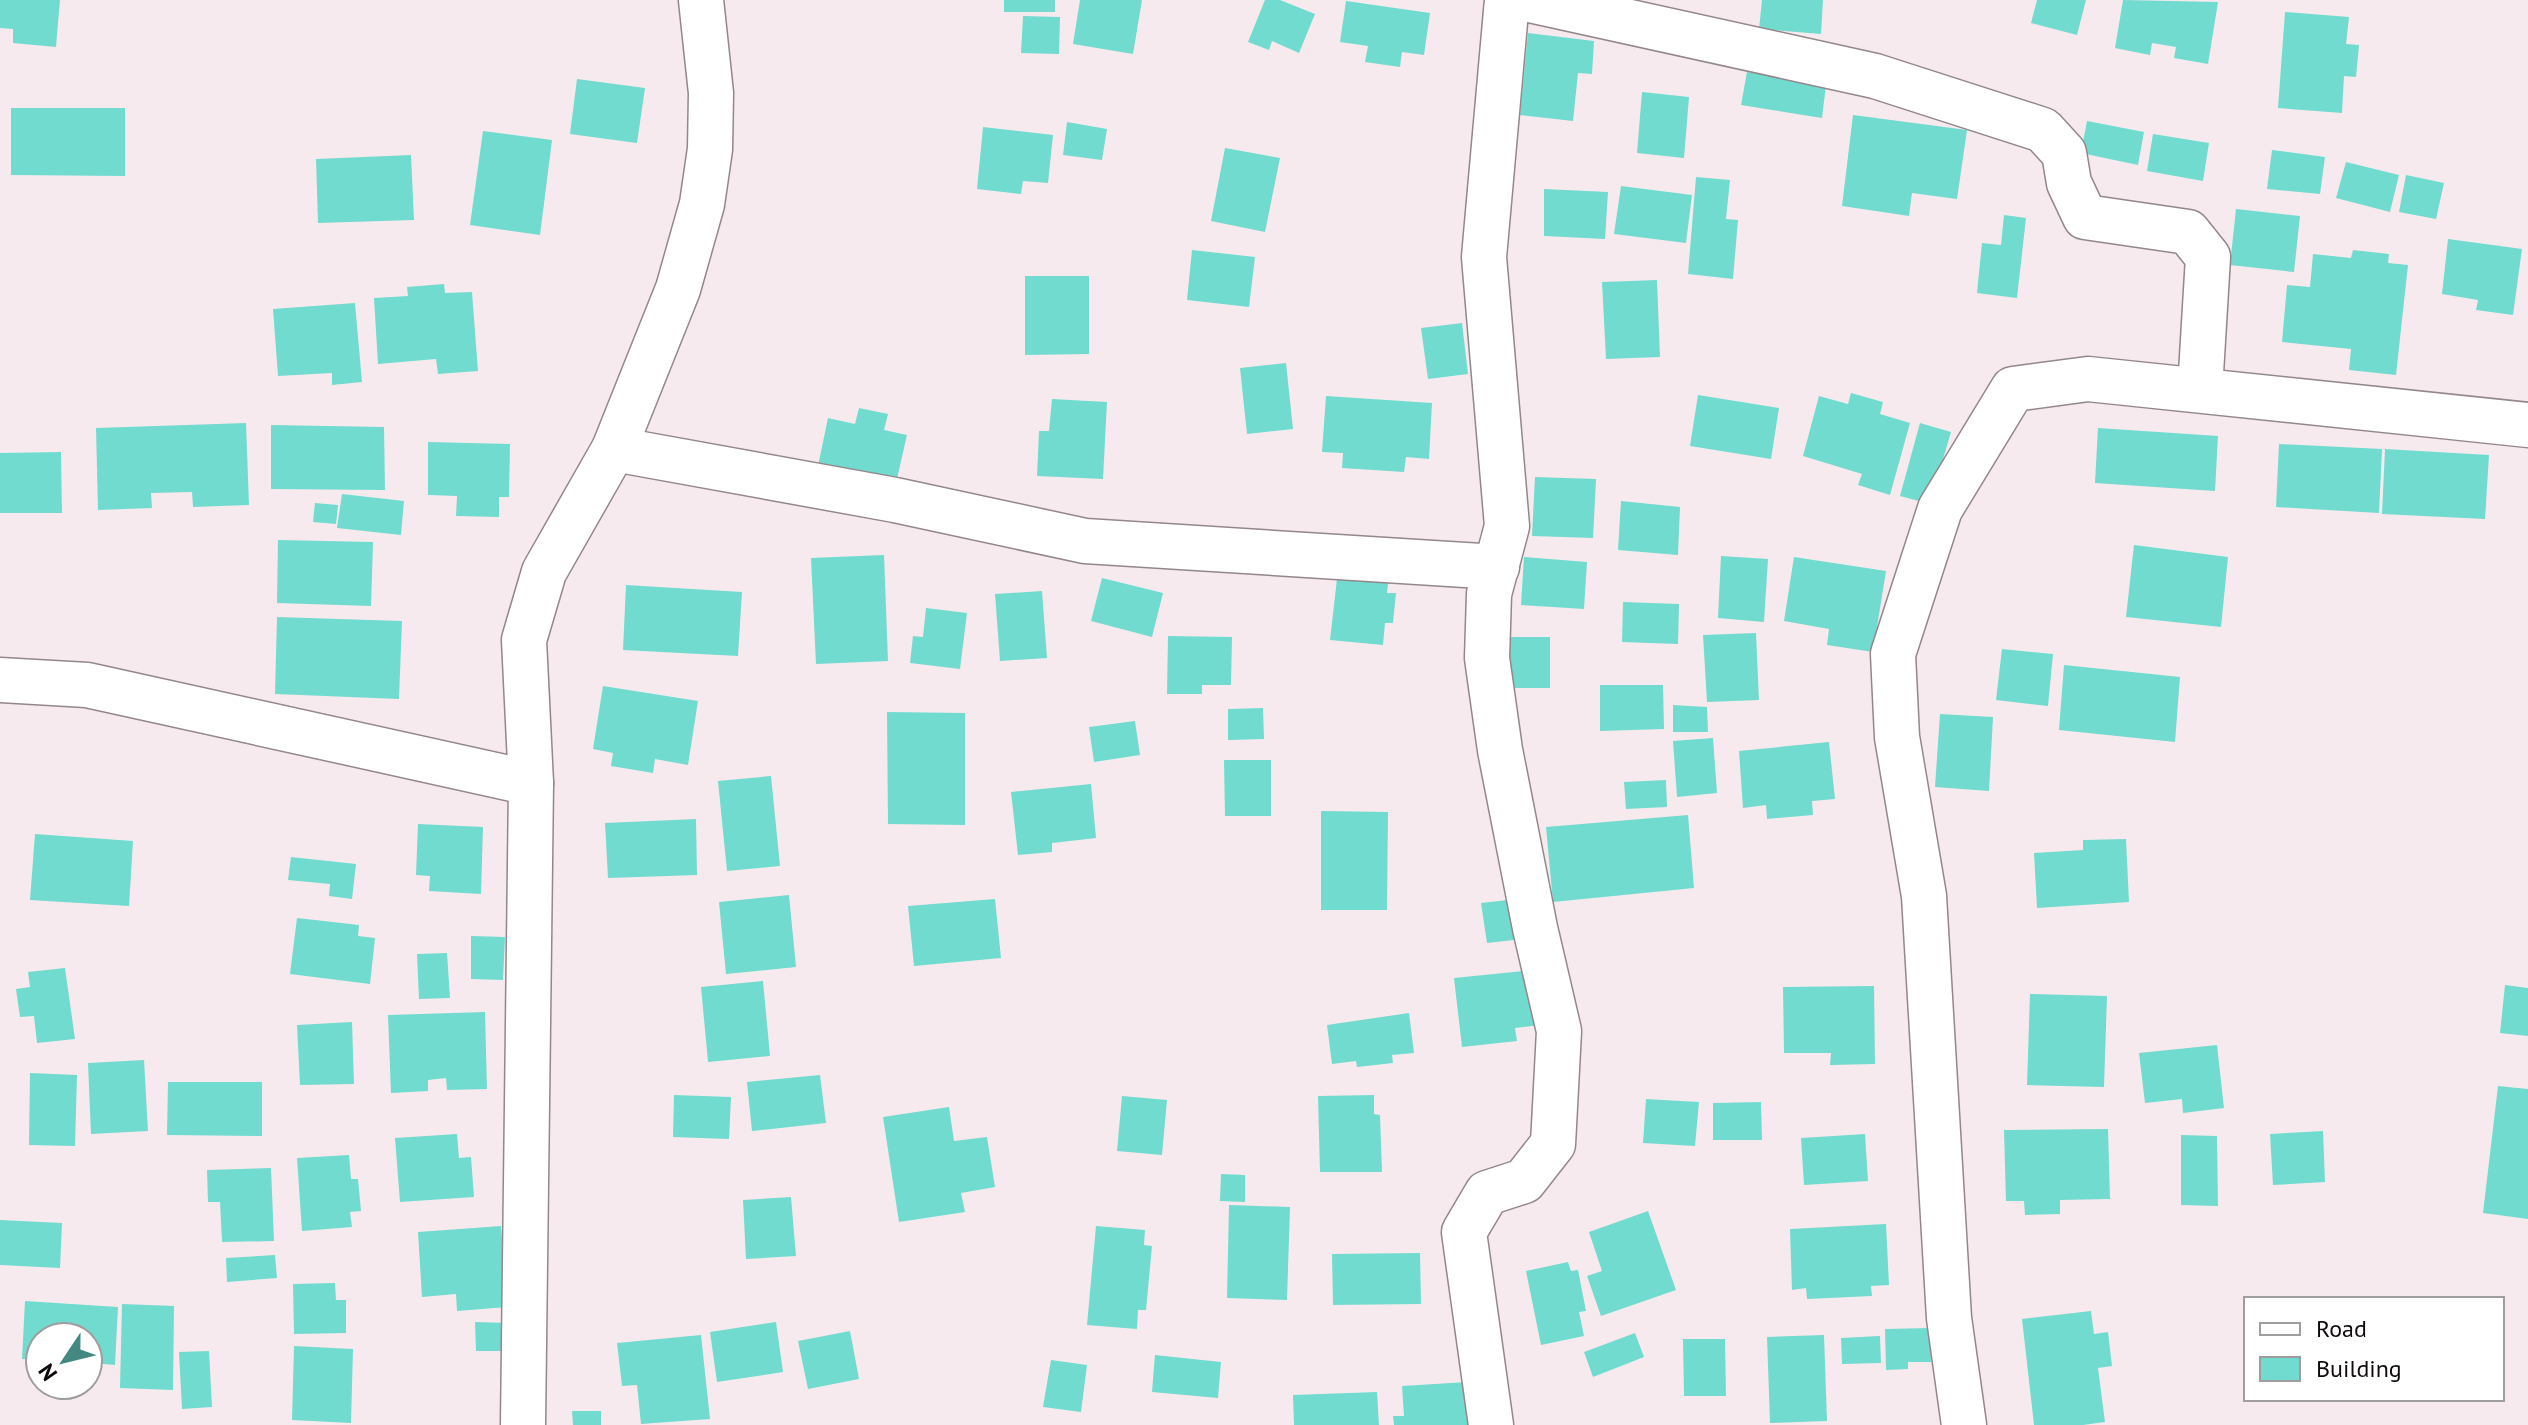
<svg xmlns="http://www.w3.org/2000/svg" width="2528" height="1425" font-family="'PT Sans',sans-serif">
	<style>
		.building { fill: #71dbcf }
		.lines { fill: none; stroke-linecap: round; stroke-linejoin: round }
		.minor-casing { stroke: #93878b; stroke-width: 47 }
		.minor { stroke: #fff; stroke-width: 44 }
	</style>
	<rect width="100%" height="100%" fill="#f7eaee"/>
	<g class="building">
		<polygon points="0,0 60,0 56,47 13,43 13,29 0,28"/>
		<rect x="1004" y="0" width="51" height="12"/>
		<polygon points="1080,0 1142,0 1133,54 1073,44"/>
		<polygon points="1265,0 1280,0 1315,14 1299,53 1272,41 1269,50 1248,42"/>
		<polygon points="1762,0 1823,0 1821,34 1759,29"/>
		<polygon points="2037,0 2086,0 2077,35 2031,23"/>
		<polygon points="2123,0 2218,2 2208,64 2174,58 2176,47 2152,43 2150,55 2115,48"/>
		<polygon points="1346,1 1430,13 1424,55 1402,52 1400,67 1365,62 1368,46 1340,42"/>
		<polygon points="2285,12 2349,17 2346,44 2359,45 2356,77 2344,76 2342,113 2278,108"/>
		<polygon points="1023,16 1060,17 1059,54 1021,53"/>
		<polygon points="1528,33 1594,41 1592,74 1578,73 1573,121 1520,115"/>
		<polygon points="1747,72 1826,85 1822,118 1741,105"/>
		<polygon points="577,79 645,88 637,143 570,134"/>
		<polygon points="1642,92 1689,97 1684,158 1637,153"/>
		<polygon points="11,108 125,108 125,176 11,175"/>
		<polygon points="1853,115 1967,130 1957,199 1912,193 1909,216 1842,206"/>
		<polygon points="2087,121 2144,132 2138,165 2081,153"/>
		<polygon points="1067,122 1107,129 1102,160 1063,155"/>
		<polygon points="983,127 1053,135 1048,183 1023,181 1021,194 977,189"/>
		<polygon points="483,131 552,140 540,235 470,225"/>
		<polygon points="2153,134 2209,143 2203,181 2147,171"/>
		<polygon points="1225,148 1280,158 1265,232 1211,221"/>
		<polygon points="2272,150 2325,157 2320,194 2267,189"/>
		<polygon points="411,155 414,220 318,223 316,159"/>
		<polygon points="2346,162 2399,175 2390,212 2336,198"/>
		<polygon points="2406,175 2444,183 2436,219 2399,212"/>
		<polygon points="1696,177 1730,180 1726,219 1738,220 1733,279 1688,274"/>
		<polygon points="1621,186 1692,195 1686,243 1614,234"/>
		<polygon points="1544,189 1608,192 1605,239 1544,236"/>
		<polygon points="2236,209 2300,216 2294,272 2230,265"/>
		<polygon points="2004,215 2026,218 2017,298 1977,293 1982,243 2001,245"/>
		<polygon points="2448,239 2522,249 2513,315 2476,310 2478,300 2442,294"/>
		<polygon points="1192,250 1255,257 1249,307 1187,300"/>
		<polygon points="2353,250 2389,254 2388,263 2408,265 2396,375 2349,370 2351,349 2282,342 2287,285 2310,287 2313,254 2351,258"/>
		<polygon points="1025,276 1089,276 1089,354 1025,355"/>
		<polygon points="1657,280 1660,357 1606,359 1602,282"/>
		<polygon points="444,284 445,293 472,292 478,371 438,374 436,359 378,364 374,298 408,296 407,287"/>
		<polygon points="355,303 362,382 332,385 332,373 278,376 273,309"/>
		<polygon points="1462,323 1468,374 1428,379 1421,328"/>
		<polygon points="1286,363 1293,429 1247,434 1240,368"/>
		<polygon points="1851,393 1883,402 1880,414 1910,423 1890,495 1858,485 1862,474 1803,456 1819,396 1848,404"/>
		<polygon points="1698,395 1779,408 1771,459 1690,446"/>
		<polygon points="1326,396 1432,403 1429,459 1406,457 1404,472 1342,468 1343,453 1322,452"/>
		<polygon points="1052,399 1107,402 1103,479 1037,476 1039,431 1049,431"/>
		<polygon points="859,408 888,414 884,430 907,435 896,483 818,466 828,418 855,424"/>
		<polygon points="246,423 249,505 193,507 192,492 151,493 152,508 98,510 96,428"/>
		<polygon points="1920,423 1951,432 1930,504 1900,496"/>
		<polygon points="271,425 384,427 385,490 271,489"/>
		<polygon points="2098,428 2218,436 2215,491 2095,483"/>
		<polygon points="428,442 510,444 509,497 499,497 499,517 456,516 457,496 428,495"/>
		<polygon points="2279,444 2382,449 2379,513 2276,507"/>
		<polygon points="2385,449 2489,455 2485,519 2382,514"/>
		<polygon points="61,452 62,513 0,513 0,453"/>
		<polygon points="1535,477 1596,479 1593,538 1532,536"/>
		<polygon points="342,494 404,501 401,535 337,528"/>
		<polygon points="1621,501 1680,507 1678,555 1618,550"/>
		<polygon points="315,503 338,505 336,524 313,522"/>
		<polygon points="278,540 373,542 371,606 277,603"/>
		<polygon points="2134,545 2228,557 2221,627 2126,617"/>
		<polygon points="884,555 888,661 816,664 811,558"/>
		<polygon points="1721,556 1768,559 1764,622 1718,618"/>
		<polygon points="1524,557 1587,562 1584,609 1521,605"/>
		<polygon points="1794,557 1886,571 1873,652 1827,645 1829,629 1784,621"/>
		<polygon points="1338,570 1389,576 1387,593 1396,593 1393,623 1385,623 1383,645 1330,640"/>
		<polygon points="1102,578 1163,593 1152,637 1091,621"/>
		<polygon points="626,585 742,592 738,656 623,650"/>
		<polygon points="1042,591 1047,658 1000,661 995,594"/>
		<polygon points="1623,602 1679,604 1678,644 1622,642"/>
		<polygon points="926,608 967,613 960,669 910,663 913,636 923,637"/>
		<polygon points="277,617 402,621 399,699 275,694"/>
		<polygon points="1756,633 1759,700 1707,702 1703,635"/>
		<polygon points="1168,636 1232,637 1231,685 1202,685 1202,694 1167,694"/>
		<rect x="1506" y="637" width="44" height="51"/>
		<polygon points="2002,649 2053,654 2048,706 1996,700"/>
		<polygon points="2064,665 2180,677 2175,742 2059,730"/>
		<polygon points="1600,685 1663,685 1664,729 1600,731"/>
		<polygon points="603,686 698,701 688,765 655,759 653,773 611,766 613,753 593,749"/>
		<polygon points="1673,705 1707,707 1708,732 1673,732"/>
		<polygon points="1263,708 1264,739 1228,740 1228,709"/>
		<polygon points="887,712 965,713 965,825 888,824"/>
		<polygon points="1940,714 1993,717 1989,791 1935,787"/>
		<polygon points="1135,721 1140,755 1094,762 1089,727"/>
		<polygon points="1713,738 1717,793 1677,797 1673,741"/>
		<polygon points="1829,742 1835,799 1812,801 1813,815 1767,819 1766,805 1743,808 1739,751"/>
		<polygon points="1224,760 1271,760 1271,816 1225,816"/>
		<polygon points="771,776 780,866 727,871 718,781"/>
		<polygon points="1666,780 1667,807 1626,809 1624,782"/>
		<polygon points="1091,784 1096,838 1052,843 1052,852 1018,855 1011,792"/>
		<polygon points="1321,811 1388,812 1387,910 1321,910"/>
		<polygon points="1688,815 1694,888 1553,902 1546,827"/>
		<polygon points="696,819 697,875 608,878 605,823"/>
		<polygon points="418,824 483,827 481,894 429,891 430,876 416,875"/>
		<polygon points="35,834 133,841 129,906 30,900"/>
		<polygon points="2126,839 2129,902 2037,908 2034,853 2083,850 2083,840"/>
		<polygon points="291,857 356,864 352,899 329,896 330,884 288,880"/>
		<polygon points="789,895 796,967 726,974 719,902"/>
		<polygon points="995,899 1001,958 914,966 908,906"/>
		<polygon points="1517,899 1523,939 1487,943 1481,903"/>
		<polygon points="297,918 359,925 358,936 375,938 370,984 290,974"/>
		<polygon points="471,936 505,937 503,980 471,979"/>
		<polygon points="447,953 450,998 419,999 417,954"/>
		<polygon points="65,968 75,1039 37,1043 34,1016 20,1017 16,989 30,987 28,972"/>
		<polygon points="1533,970 1539,1025 1515,1028 1517,1041 1462,1047 1454,978"/>
		<polygon points="763,981 770,1056 708,1062 701,987"/>
		<polygon points="2505,985 2528,988 2528,1036 2500,1033"/>
		<polygon points="1874,986 1875,1064 1830,1065 1831,1053 1784,1053 1783,987"/>
		<polygon points="2030,994 2107,996 2104,1087 2027,1085"/>
		<polygon points="485,1012 487,1089 447,1090 446,1078 428,1080 428,1091 391,1093 388,1015"/>
		<polygon points="1409,1013 1414,1053 1392,1055 1393,1063 1357,1067 1356,1061 1332,1064 1327,1025"/>
		<polygon points="352,1022 354,1084 300,1085 297,1025"/>
		<polygon points="2217,1045 2224,1108 2183,1113 2182,1099 2145,1103 2139,1053"/>
		<polygon points="144,1060 148,1131 91,1134 88,1063"/>
		<polygon points="30,1073 77,1075 75,1146 29,1145"/>
		<polygon points="820,1075 826,1123 752,1131 747,1082"/>
		<polygon points="168,1082 262,1082 262,1136 167,1135"/>
		<polygon points="2498,1086 2528,1089 2528,1219 2483,1213"/>
		<polygon points="674,1095 731,1097 729,1139 673,1137"/>
		<polygon points="1374,1095 1374,1114 1380,1115 1382,1172 1320,1172 1318,1096"/>
		<polygon points="1122,1096 1167,1100 1162,1155 1117,1151"/>
		<polygon points="1646,1099 1699,1102 1695,1146 1643,1143"/>
		<polygon points="1761,1102 1762,1140 1713,1140 1713,1103"/>
		<polygon points="949,1107 954,1141 987,1137 995,1187 961,1193 965,1212 899,1222 883,1117"/>
		<polygon points="2108,1129 2110,1199 2060,1200 2060,1214 2025,1215 2024,1201 2006,1201 2004,1130"/>
		<polygon points="2323,1131 2325,1182 2273,1185 2270,1134"/>
		<polygon points="457,1134 459,1158 471,1157 474,1197 400,1202 395,1138"/>
		<polygon points="1865,1134 1868,1181 1804,1185 1801,1138"/>
		<polygon points="2181,1135 2217,1136 2218,1206 2181,1205"/>
		<polygon points="349,1155 351,1179 358,1179 361,1211 350,1212 352,1227 302,1231 297,1158"/>
		<polygon points="271,1168 274,1241 222,1242 220,1202 208,1202 207,1170"/>
		<polygon points="1221,1174 1245,1175 1245,1202 1220,1201"/>
		<polygon points="791,1197 796,1256 746,1259 743,1200"/>
		<polygon points="1229,1205 1290,1207 1287,1300 1227,1298"/>
		<polygon points="1648,1211 1676,1290 1601,1316 1587,1276 1602,1271 1589,1232"/>
		<polygon points="0,1220 62,1223 60,1268 0,1265"/>
		<polygon points="1886,1224 1889,1285 1871,1286 1872,1296 1807,1299 1806,1288 1792,1290 1790,1229"/>
		<polygon points="501,1226 507,1307 457,1311 456,1294 422,1297 418,1232"/>
		<polygon points="1096,1226 1145,1230 1144,1245 1152,1246 1146,1310 1138,1310 1137,1329 1087,1325"/>
		<polygon points="1420,1253 1421,1304 1333,1305 1332,1254"/>
		<polygon points="275,1255 277,1278 227,1282 226,1258"/>
		<polygon points="1568,1262 1571,1271 1578,1270 1586,1311 1579,1312 1584,1336 1541,1345 1526,1271"/>
		<polygon points="335,1283 336,1300 346,1300 346,1333 294,1334 293,1284"/>
		<polygon points="25,1301 118,1307 115,1365 92,1363 91,1375 88,1375 88,1337 40,1337 40,1360 22,1359"/>
		<polygon points="122,1304 174,1306 173,1390 120,1388"/>
		<polygon points="2091,1311 2094,1334 2108,1332 2112,1366 2098,1368 2105,1422 2083,1425 2034,1425 2022,1319"/>
		<polygon points="475,1322 508,1323 508,1351 476,1351"/>
		<polygon points="776,1322 783,1372 717,1382 710,1332"/>
		<polygon points="1930,1328 1931,1362 1908,1362 1908,1369 1886,1370 1885,1329"/>
		<polygon points="850,1331 859,1379 808,1389 798,1341"/>
		<polygon points="1635,1333 1644,1357 1593,1377 1584,1352"/>
		<polygon points="701,1335 710,1419 641,1424 637,1385 622,1386 617,1343"/>
		<polygon points="1824,1335 1827,1421 1770,1423 1767,1337"/>
		<polygon points="1880,1336 1881,1363 1842,1364 1841,1338"/>
		<polygon points="1683,1339 1725,1339 1726,1396 1684,1396"/>
		<polygon points="294,1346 353,1349 351,1423 292,1420"/>
		<polygon points="209,1351 212,1407 182,1409 179,1352"/>
		<polygon points="1155,1355 1221,1362 1218,1398 1152,1392"/>
		<polygon points="1051,1360 1087,1365 1081,1412 1043,1407"/>
		<polygon points="1467,1382 1470,1425 1394,1425 1393,1416 1404,1416 1402,1386"/>
		<polygon points="1377,1392 1379,1425 1294,1425 1293,1395"/>
		<polygon points="572,1411 601,1411 601,1425 573,1425"/>
	</g>
	<g class="lines">
		<g class="minor-casing">
			<g id="minor">
				<polyline points="1530,0 1875,76 2043,130 2064,153 2069,183 2085,217 2188,232 2208,257 2200,390"/>
				<polyline points="614,449 895,500 1085,541 1497,567"/>
				<polyline points="0,680 87,685 531,783"/>
				<polyline points="523,1425 531,783 524,640 544,572 614,449 678,289 702,204 710,149 711,93 701,0"/>
				<polyline points="1491,1425 1464,1232 1487,1193 1524,1181 1553,1144 1559,1031 1535,928 1500,750 1487,658 1489,594 1507,526 1484,257 1507,0"/>
				<polyline points="1964,1425 1949,1318 1924,896 1897,737 1893,654 1940,509 2013,389 2088,379 2528,425"/>
			</g>
		</g>
		<use href="#minor" class="minor"/>
	</g>
	<rect x="2244" y="1297" width="260" height="104" fill="#ffffff" stroke="#9f9d9e" stroke-width="2"/>
	<rect x="2260" y="1323" width="40" height="12" fill="#ffffff" stroke="#9f9d9e" stroke-width="2"/>
	<text x="2316" y="1337" font-size="24" fill="#0f0b0c">Road</text>
	<rect x="2260" y="1357" width="40" height="24" fill="#71dbcf" stroke="#9f9d9e" stroke-width="2"/>
	<text x="2316" y="1377" font-size="24" fill="#0f0b0c">Building</text>
	<g transform="translate(64 1361) rotate(235)"><circle r="38" fill="#ffffff" stroke="#9f9d9e" stroke-width="2"/>
	<path d="M0-6L14 30L0 20L-14 30Z" fill="#438981"/>
	<text y="-12" font-size="22" font-weight="bold" text-anchor="middle" fill="#0f0b0c">N</text>
	</g>
</svg>
